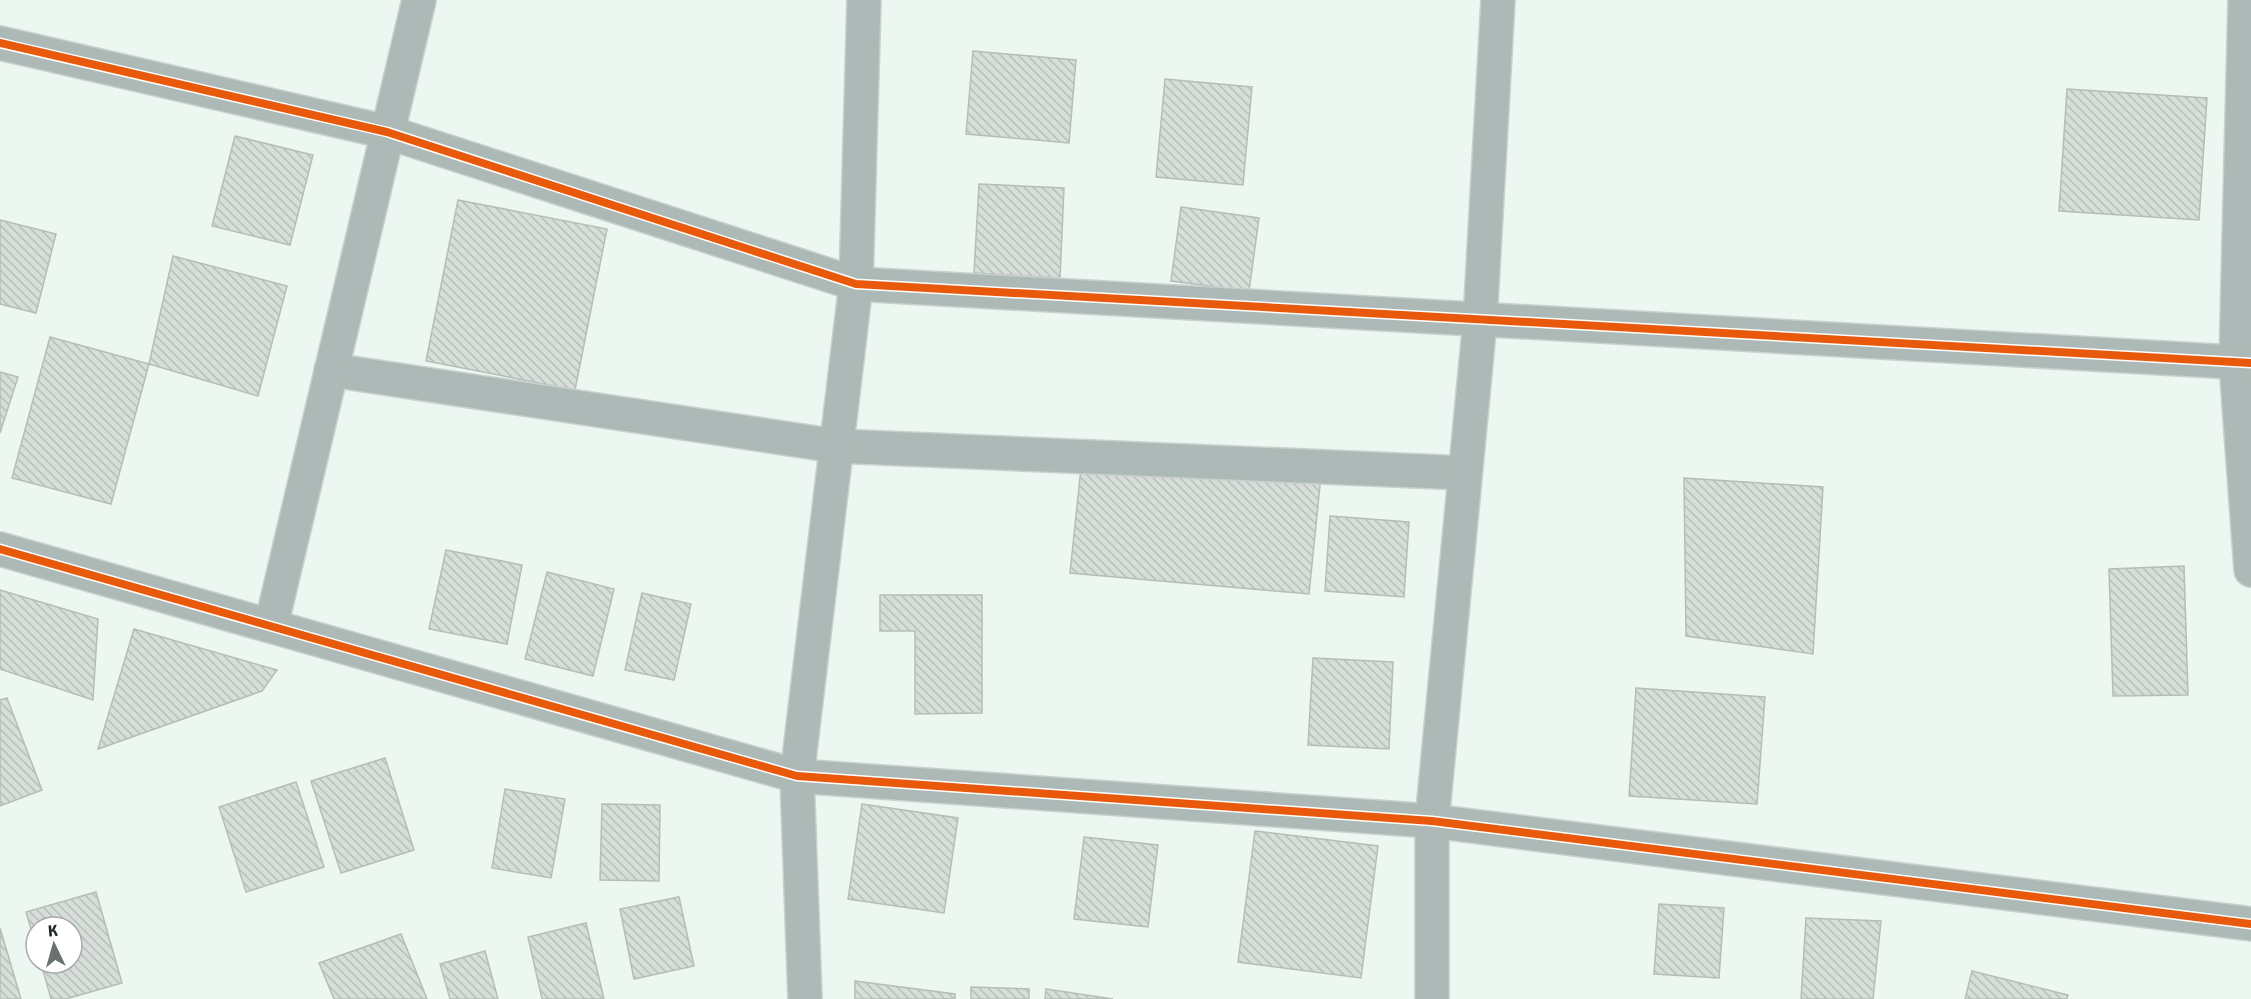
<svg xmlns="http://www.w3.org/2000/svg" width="2251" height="999" font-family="Signika,sans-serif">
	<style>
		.building { fill: url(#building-back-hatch); stroke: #b6bdb8; stroke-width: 1.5 }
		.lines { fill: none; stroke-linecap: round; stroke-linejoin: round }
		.street-casing { stroke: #c9d1cd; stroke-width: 36 }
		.street { stroke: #adb9b6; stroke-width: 33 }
		.cycleway-casing { stroke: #fff; stroke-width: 11 }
		.cycleway { stroke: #e8590c; stroke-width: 8 }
	</style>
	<defs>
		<pattern id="building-back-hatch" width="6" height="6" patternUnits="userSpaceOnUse" patternTransform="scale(1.5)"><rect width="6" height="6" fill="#d7ded9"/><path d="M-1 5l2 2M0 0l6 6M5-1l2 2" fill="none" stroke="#b8bfba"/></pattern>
	</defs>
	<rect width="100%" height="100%" fill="#ecf7f1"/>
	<g class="building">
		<polygon points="973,51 1076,60 1069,143 966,134"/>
		<polygon points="1165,79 1252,87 1243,185 1156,177"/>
		<polygon points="2067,89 2207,98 2199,220 2059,211"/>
		<polygon points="235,136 313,155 290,245 212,226"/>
		<polygon points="979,184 1064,188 1060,278 974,273"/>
		<polygon points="458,200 607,229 575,390 426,361"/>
		<polygon points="1181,207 1259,218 1249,291 1171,281"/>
		<polygon points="0,220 56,234 36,313 0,304"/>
		<polygon points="173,256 287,286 258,396 149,364"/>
		<polygon points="50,337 149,364 111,504 12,478"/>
		<polygon points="0,372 18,377 0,433"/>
		<polygon points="1081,468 1321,476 1309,594 1070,573"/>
		<polygon points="1684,478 1823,487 1813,654 1686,636"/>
		<polygon points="1330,516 1409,522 1404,597 1325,591"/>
		<polygon points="446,550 522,565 507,644 429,629"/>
		<polygon points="2184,566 2188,695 2113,696 2109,569"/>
		<polygon points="547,572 614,589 593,676 525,659"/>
		<polygon points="0,590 98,619 93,700 0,669"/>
		<polygon points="642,593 691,604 674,680 625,670"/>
		<polygon points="880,595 982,595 982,713 915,714 915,631 880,631"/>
		<polygon points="134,629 277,670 262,691 98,749"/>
		<polygon points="1313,658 1393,662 1389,749 1308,745"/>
		<polygon points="1636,688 1765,697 1757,804 1629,796"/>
		<polygon points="7,698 42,790 0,806 0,700"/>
		<polygon points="385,758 414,850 341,873 311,781"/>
		<polygon points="296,782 324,867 246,892 219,807"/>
		<polygon points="505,789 565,799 551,878 492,868"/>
		<polygon points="602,804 660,805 659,881 600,880"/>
		<polygon points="862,804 958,818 944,913 848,899"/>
		<polygon points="1255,831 1378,846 1361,978 1238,962"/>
		<polygon points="1084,837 1158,845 1148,927 1074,919"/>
		<polygon points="96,892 122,983 66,999 51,999 41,963 72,963 72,927 36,927 36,946 26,912"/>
		<polygon points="679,897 694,966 634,979 620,909"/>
		<polygon points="1659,904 1724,908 1719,978 1654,974"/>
		<polygon points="1806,918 1881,921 1873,999 1801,999"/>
		<polygon points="586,923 604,999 542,999 528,937"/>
		<polygon points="0,928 21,999 0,999"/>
		<polygon points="401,934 427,999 334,999 319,963"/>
		<polygon points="485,951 498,999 450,999 440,964"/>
		<polygon points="1972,971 2068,995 2067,999 1965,999"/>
		<polygon points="855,981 955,994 955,999 855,999"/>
		<polygon points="971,987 1029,989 1029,999 971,999"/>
		<polygon points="1046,989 1113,999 1045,999"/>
	</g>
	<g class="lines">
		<g class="street-casing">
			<g id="street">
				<polyline points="2245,0 2236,363 2251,570"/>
				<polyline points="0,43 387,132 856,284 2251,363"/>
				<polyline points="331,370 836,446 1465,473"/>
				<polyline points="0,549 797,776 1432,821 2251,924"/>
				<polyline points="271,626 419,0"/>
				<polyline points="805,999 797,776 856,284 864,0"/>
				<polyline points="1432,999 1432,821 1480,321 1498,0"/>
			</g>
		</g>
		<use href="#street" class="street"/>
		<g class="cycleway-casing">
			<g id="cycleway">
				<polyline points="0,43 387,132 856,284 2251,363"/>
				<polyline points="0,549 797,776 1432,821 2251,924"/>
			</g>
		</g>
		<use href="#cycleway" class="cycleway"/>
	</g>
	<g transform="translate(54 945) rotate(355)"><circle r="28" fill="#ffffff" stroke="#a7aaa9" stroke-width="1.5"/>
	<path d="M0-4.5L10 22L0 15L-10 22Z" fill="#69726e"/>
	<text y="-9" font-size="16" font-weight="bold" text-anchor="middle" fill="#232b27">K</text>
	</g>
</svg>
